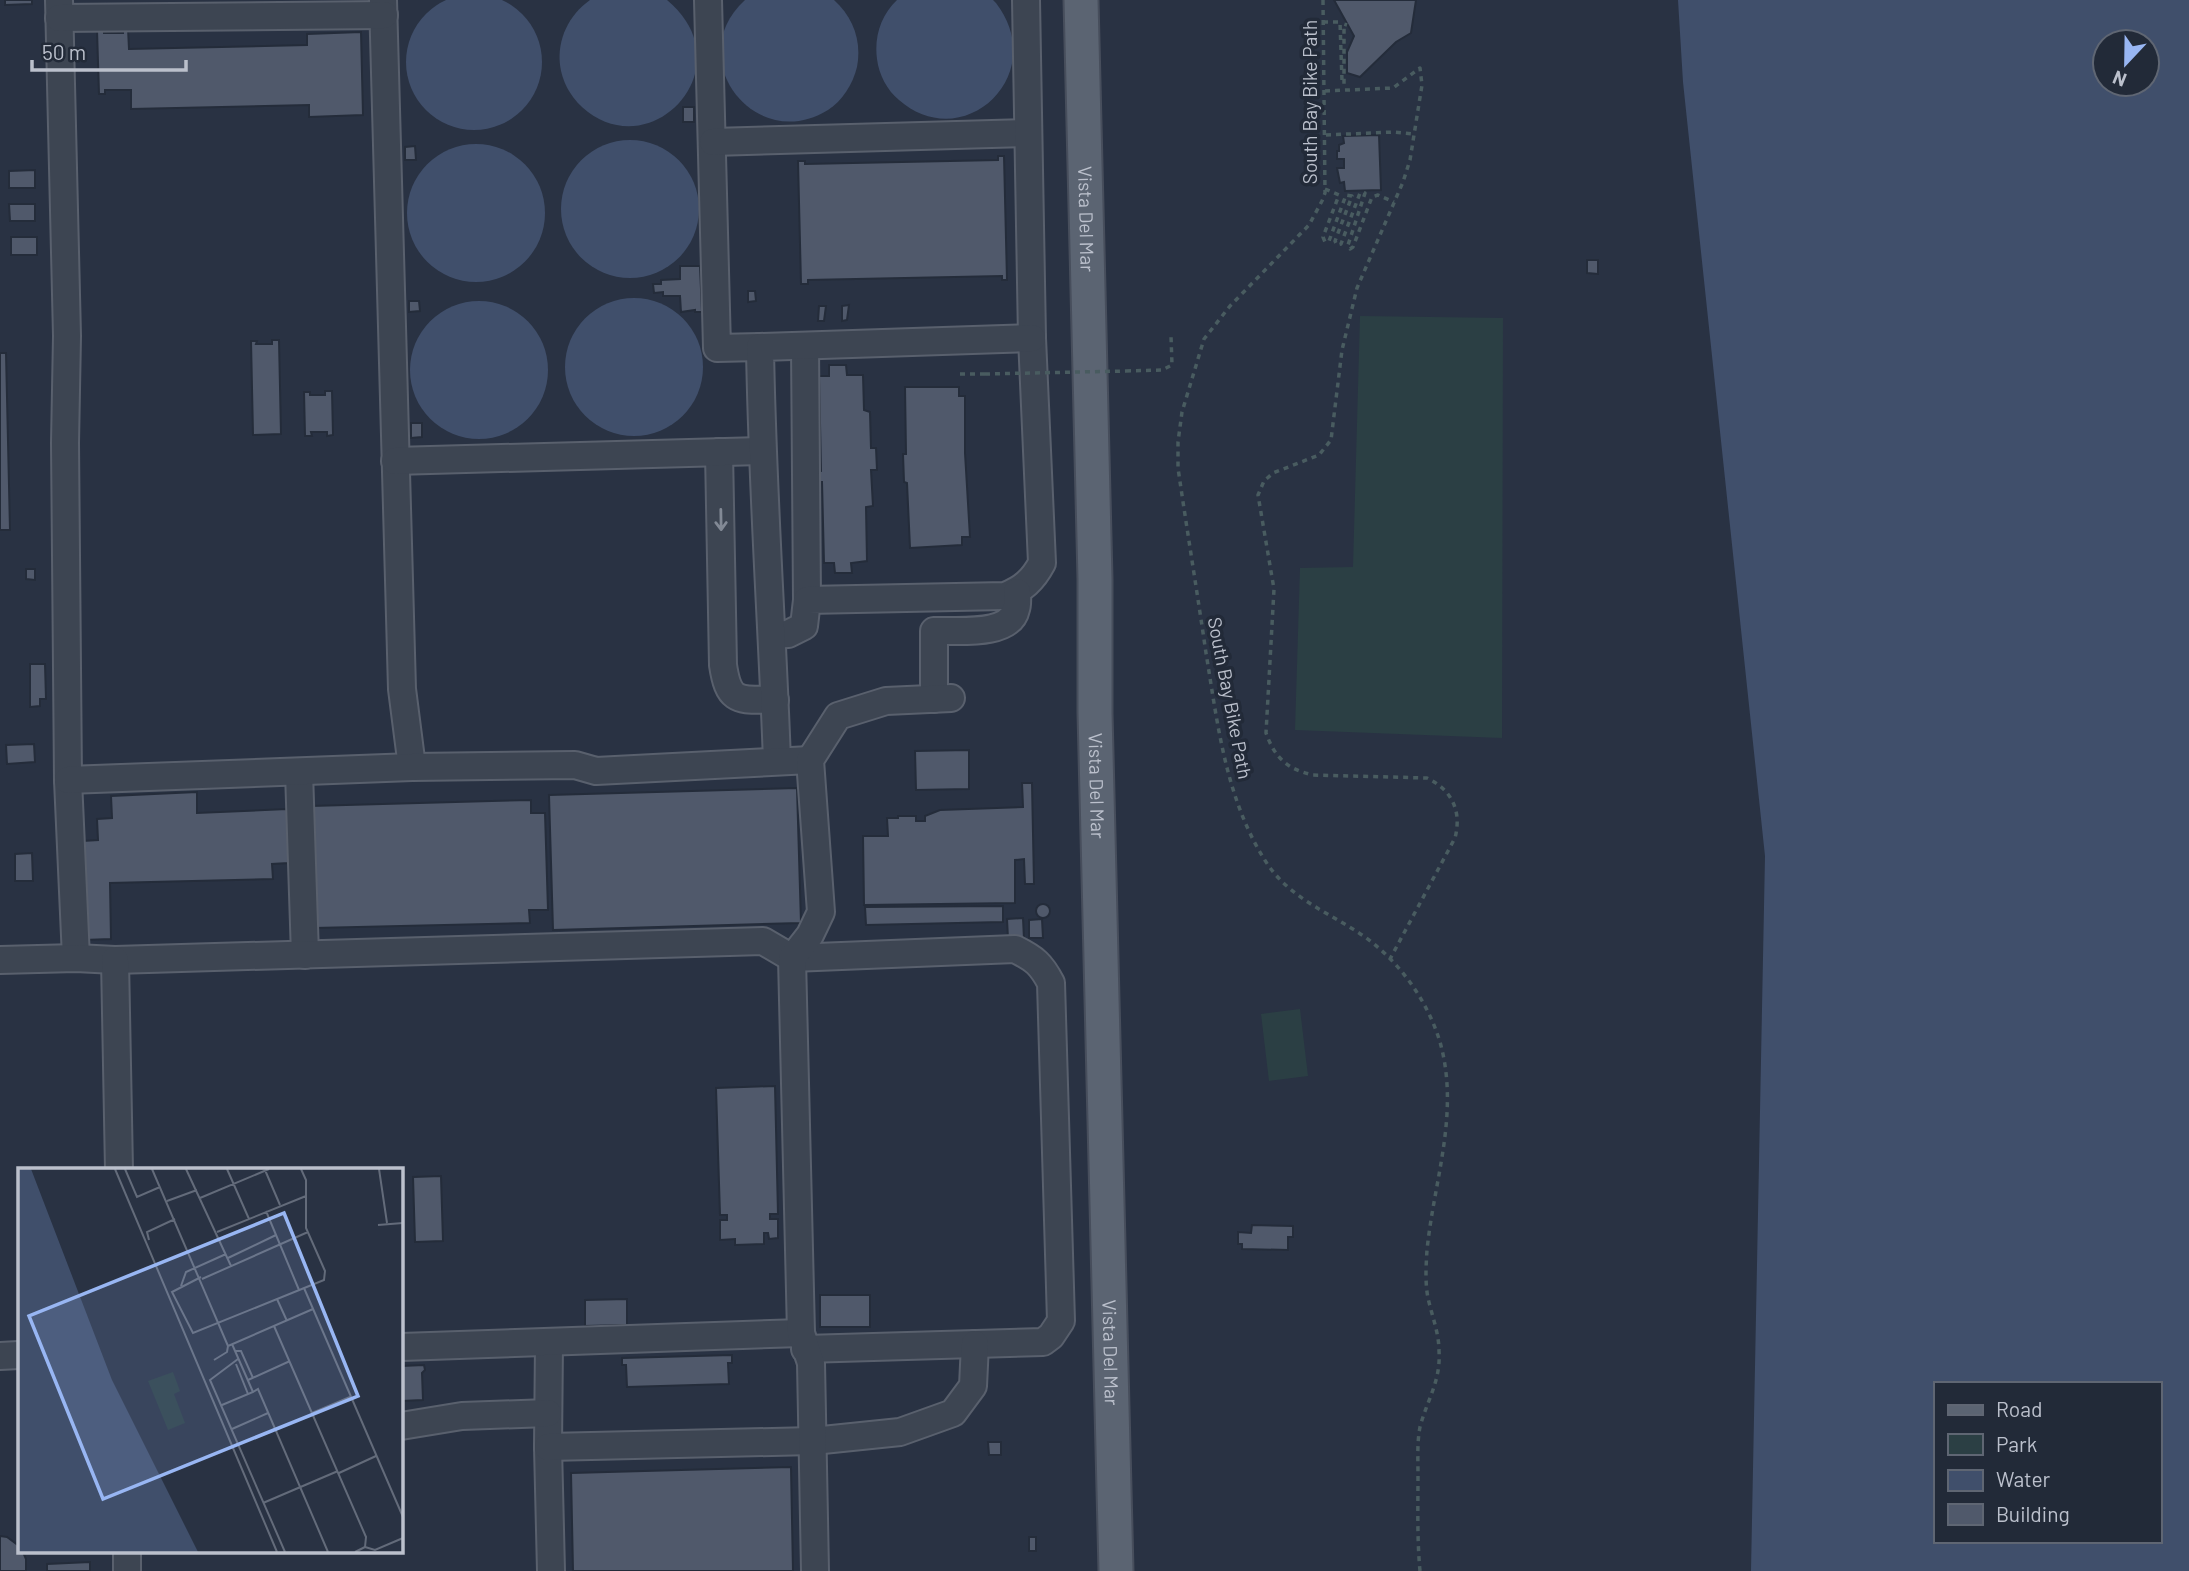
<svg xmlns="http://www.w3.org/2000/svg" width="2189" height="1571" font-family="Barlow,sans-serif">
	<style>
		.green { fill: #2b3f44 }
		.water { fill: #404f6b; fill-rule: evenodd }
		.building { fill: #50596b; stroke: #242c3a; stroke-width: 2 }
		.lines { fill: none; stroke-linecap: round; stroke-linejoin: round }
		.minor-casing { stroke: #59606d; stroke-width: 30 }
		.major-casing { stroke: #474e5c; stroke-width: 37 }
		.path { stroke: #495c60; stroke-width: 3.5; stroke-dasharray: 5 5; stroke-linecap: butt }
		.minor { stroke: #3d4552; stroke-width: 26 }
		.major { stroke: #5b6472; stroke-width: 33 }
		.path-bridge { stroke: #495c60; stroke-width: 3.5; stroke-dasharray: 5 5; stroke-linecap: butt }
		.oneway { stroke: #828995 }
		.labels { text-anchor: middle; stroke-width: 7; stroke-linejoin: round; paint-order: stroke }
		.street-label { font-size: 19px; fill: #bbc0cc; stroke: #222a38 }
		.inset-road { fill: none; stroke: #636b7a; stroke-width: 2 }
		.view { fill: #98b6f3; fill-opacity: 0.15; stroke: #98b6f3; stroke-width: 3.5 }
		.inset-edge { fill: none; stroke: #bbc0cc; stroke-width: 3.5 }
	</style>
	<rect width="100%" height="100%" fill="#293243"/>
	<g class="green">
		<polygon points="1360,316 1503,318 1502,738 1295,730 1300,568 1353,567"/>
		<polygon points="1300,1009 1308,1076 1269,1081 1261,1014"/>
	</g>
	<g class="water">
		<circle cx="474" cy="62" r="68"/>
		<path d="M590,0H667C747,67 650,169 582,107C570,96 562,81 560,65C557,39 569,15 590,0Z"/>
		<path d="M745,0H834C853,17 862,41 857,67C853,84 842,101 828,110C755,155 681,58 745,0Z"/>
		<path d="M897,0H993L996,3C1051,75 963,156 899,100C887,90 879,75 877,59C874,37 881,15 897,0Z"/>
		<path d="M1678,0H2189V1571H1751L1765,856L1683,82ZM2105,42H2147V84H2105ZM1935,1384H2159V1541H1935Z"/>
		<circle cx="630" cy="209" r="69"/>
		<circle cx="476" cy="213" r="69"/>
		<circle cx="634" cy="367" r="69"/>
		<circle cx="479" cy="370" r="69"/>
	</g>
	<g class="building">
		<polygon points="5,0 32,0 32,4 5,5"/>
		<polygon points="1334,0 1416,0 1411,33 1396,42 1360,77 1347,73 1347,52 1354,36"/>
		<polygon points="123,28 128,28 129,49 307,45 307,34 361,32 363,115 309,117 309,105 131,109 131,90 105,90 105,94 99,94 97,30 104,30 104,33 123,33"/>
		<rect x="683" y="107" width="11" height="15"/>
		<polygon points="1379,135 1381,190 1345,191 1344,182 1340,183 1337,168 1344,168 1344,159 1337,159 1337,151 1339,151 1339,145 1344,143 1343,136"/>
		<polygon points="415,146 416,160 405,160 405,147"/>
		<polygon points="998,156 1004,156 1007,280 1002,280 1002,276 808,280 808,284 801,284 798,161 805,161 805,164 998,160"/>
		<polygon points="35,170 35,188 9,188 9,171"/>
		<polygon points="9,204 35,204 35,221 10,221"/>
		<rect x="11" y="237" width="26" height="18"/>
		<polygon points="1587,260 1598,260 1598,274 1587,273"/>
		<polygon points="680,266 700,266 702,312 695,312 695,310 681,312 680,296 663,296 663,292 654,293 653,284 661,284 661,280 680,279"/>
		<polygon points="748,291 755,291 756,301 748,302"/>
		<polygon points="409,301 419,301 420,311 409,312"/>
		<polygon points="849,305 847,320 842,321 842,306"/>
		<polygon points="819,306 826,306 824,321 818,321"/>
		<polygon points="272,340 279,340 281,434 253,435 251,341 257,341 256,344 272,344"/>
		<polygon points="0,353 6,353 10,530 0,530"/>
		<polygon points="829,365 846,365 847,375 863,375 864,410 870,412 871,448 876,448 877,470 871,470 873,506 866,507 867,561 851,563 852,573 835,573 834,563 824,563 822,482 818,482 817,472 821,471 819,376 829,376"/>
		<polygon points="905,387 959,387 959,396 965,396 965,453 970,537 962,537 962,545 910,548 907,483 904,482 903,454 906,454"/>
		<polygon points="325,391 332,391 333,435 327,436 327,432 311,432 312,436 305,436 304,392 310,392 310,395 325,395"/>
		<polygon points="411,423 422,423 422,437 411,438"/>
		<polygon points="26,569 35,569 35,580 26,579"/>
		<polygon points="30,664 45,664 46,699 40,699 40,706 30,707"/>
		<polygon points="34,744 35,762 7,764 6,745"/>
		<polygon points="969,750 969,789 916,790 915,751"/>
		<polygon points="1022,783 1032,783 1034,884 1025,884 1024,859 1015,860 1015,903 864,905 863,836 888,836 887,818 898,818 898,816 916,816 916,821 925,821 925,816 940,810 1023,807"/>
		<polygon points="797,788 801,923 553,930 549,795"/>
		<polygon points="197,792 197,813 287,809 289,863 272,864 273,879 110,883 111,939 84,940 82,841 98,840 97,819 112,818 111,796"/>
		<polygon points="531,800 531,813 545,813 548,910 529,910 530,923 314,928 310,806"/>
		<polygon points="32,853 33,881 15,881 15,854"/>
		<circle cx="1043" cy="911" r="7"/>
		<polygon points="1003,906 1003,922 866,925 865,907"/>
		<polygon points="1023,918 1024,939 1008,939 1007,919"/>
		<polygon points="1042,919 1043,938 1029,938 1029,920"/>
		<polygon points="775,1086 778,1214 770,1214 770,1219 778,1219 778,1238 769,1239 768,1233 764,1233 764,1244 735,1245 735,1239 720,1240 720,1220 727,1220 727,1215 720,1215 716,1088"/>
		<polygon points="441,1176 443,1241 415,1242 413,1177"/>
		<polygon points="1252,1225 1293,1226 1293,1237 1288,1237 1288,1250 1242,1249 1242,1244 1238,1244 1238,1232 1251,1233"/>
		<rect x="820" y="1295" width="50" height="32"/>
		<polygon points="627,1299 627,1325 585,1326 585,1300"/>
		<polygon points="732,1355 732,1363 728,1363 729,1384 627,1387 626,1365 622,1365 622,1358"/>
		<polygon points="424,1365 425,1370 422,1373 423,1400 401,1401 401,1366"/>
		<polygon points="988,1442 1001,1442 1001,1455 989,1455"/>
		<polygon points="791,1467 793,1571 573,1571 571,1473"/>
		<polygon points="0,1536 7,1537 19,1546 19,1552 23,1552 26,1559 26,1571 0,1571"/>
		<rect x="1029" y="1537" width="7" height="14"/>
		<polygon points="90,1562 90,1571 47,1571 47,1564"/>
	</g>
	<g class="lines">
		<g class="minor-casing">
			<g id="minor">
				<polyline points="59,0 67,336 65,443 68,780 76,958"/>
				<polyline points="383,0 402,689 412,767"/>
				<polyline points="708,0 717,348 760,347"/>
				<polyline points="59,18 384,15"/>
				<polyline points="713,142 1028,133"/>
				<polyline points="805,346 807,600"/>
				<path d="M719,452L723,665C729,705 740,699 775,700"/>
				<polyline points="395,461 761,451"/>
				<path d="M773,635L788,634L804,626L807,600L1005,596C1023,589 1033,580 1042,563L1032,338L1026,0"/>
				<path d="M934,699V631C956,630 1010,637 1016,609C1018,604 1017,597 1017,592"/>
				<path d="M777,761C772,623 762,485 760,347L1032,338"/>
				<polyline points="299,772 305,955"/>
				<polyline points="68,780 412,767 575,765 596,771 810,760"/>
				<path d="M0,960L76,958L115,960L763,941L792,958L1015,949C1035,959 1041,964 1051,983L1061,1321L1051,1336L1043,1342L805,1349"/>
				<polyline points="115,960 119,1170"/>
				<polyline points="549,1343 548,1447 551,1571"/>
				<polyline points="401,1347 801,1333"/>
				<polyline points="0,1356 19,1355"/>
				<polyline points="401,1426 462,1416 548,1413"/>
				<polyline points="548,1447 813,1441 900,1432 953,1413 973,1386 975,1344"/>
				<polyline points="127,1552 127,1571"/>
				<polyline points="815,1571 811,1363 801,1333 792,958 810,935 821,912 810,760 838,716 886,701 951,698"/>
			</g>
		</g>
		<g class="major-casing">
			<g id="major">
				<path id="s1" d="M1081,0L1095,579V713L1116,1571"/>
			</g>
		</g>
		<g class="path">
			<path d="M1323,0L1325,193L1322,201L1309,225L1230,306L1204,339L1182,412L1178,442V468C1187,530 1197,591 1206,653C1218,726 1226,802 1268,865C1291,898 1327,912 1359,933C1397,958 1427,999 1440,1042C1460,1113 1434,1180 1427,1250C1426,1266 1425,1283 1428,1298C1432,1316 1439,1333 1439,1351C1441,1381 1427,1400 1420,1427C1417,1442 1418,1459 1418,1475C1418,1507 1417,1539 1420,1571"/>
			<polyline points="1323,22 1340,22 1342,81 1344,84 1344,24 1347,25"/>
			<path d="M1325,91L1393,88L1420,68L1422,85L1410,160L1403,182L1357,288L1342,350L1331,440L1319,455L1273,473L1264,481L1258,495L1274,589L1266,733C1275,758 1287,769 1313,775L1427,778C1452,790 1462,811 1455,838L1390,959"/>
			<polyline points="1326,135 1394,132 1414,134"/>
			<polyline points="1325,189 1339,195 1323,237 1325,242 1329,241 1346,195 1352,196 1335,241 1337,245 1341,244 1360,193 1365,193 1348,245 1350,249 1353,247 1372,197 1378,195 1394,202"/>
			<polyline points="1126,371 1162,370 1172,365 1171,336"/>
			<polyline points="960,374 985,374"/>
		</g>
		<use href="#minor" class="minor"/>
		<use href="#major" class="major"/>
		<polyline class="path-bridge" points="985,374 1126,371"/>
	</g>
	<defs><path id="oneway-shaft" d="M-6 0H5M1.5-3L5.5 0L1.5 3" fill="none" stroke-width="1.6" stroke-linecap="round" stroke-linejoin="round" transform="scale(1.75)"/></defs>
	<use class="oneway" href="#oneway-shaft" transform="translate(721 520) rotate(89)"/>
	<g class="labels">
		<g class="street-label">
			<text transform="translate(1310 102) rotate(-90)" y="7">South Bay Bike Path</text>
			<text dy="7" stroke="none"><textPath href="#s1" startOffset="219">Vista Del Mar</textPath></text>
			<text transform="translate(1230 698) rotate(79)" y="7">South Bay Bike Path</text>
			<text dy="7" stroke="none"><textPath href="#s1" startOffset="786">Vista Del Mar</textPath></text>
			<text dy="7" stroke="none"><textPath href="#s1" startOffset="1353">Vista Del Mar</textPath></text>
		</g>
	</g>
	<g transform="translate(18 1168)">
		<rect width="385" height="385" fill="#293243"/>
		<path d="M155,204L162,223L156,226L167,255L150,262L130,213Z" fill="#2b3f44"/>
		<path d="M0,1H13L94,212L180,384H0Z" fill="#404f6b"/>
		<path class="inset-road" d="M97,1L259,384M107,1L119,29L142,19M134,1L210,178M168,1L213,98M209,1L231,51M361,1L369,55M247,2L262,37M182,30L251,1M149,33L179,22M248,43L281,122M360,57L385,55M199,64L288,28M131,72L129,64L157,51M210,90L258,67M183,109L154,124L175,165L306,112L307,103L288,60V12L283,1M184,111L290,64M163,118L168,104L208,86M286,120L385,349M259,131L269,153M256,158L348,369L347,379L337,384M217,183H223L235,210M220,191L192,212L267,384M196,192L209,184L210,178L295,141M218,196L230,226M230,212L272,193M235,224L240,221L310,384M204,237L235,224L214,176M294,245L332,229M214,261L250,245M321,305L358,288M245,335L320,303M347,379L357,382L385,370"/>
		<path class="view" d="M266,45L340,228L85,331L11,148Z"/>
		<rect width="385" height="385" class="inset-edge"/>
	</g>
	<rect x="1934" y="1382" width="228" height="161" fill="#222a38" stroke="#5f6673" stroke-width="2"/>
	<rect x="1948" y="1405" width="35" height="10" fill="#5b6472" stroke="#5f6673" stroke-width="2"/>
	<text x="1996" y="1417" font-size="21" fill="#bbc0cc">Road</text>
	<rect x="1948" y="1434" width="35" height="21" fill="#2b3f44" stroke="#5f6673" stroke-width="2"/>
	<text x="1996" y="1452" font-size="21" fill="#bbc0cc">Park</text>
	<rect x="1948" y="1470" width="35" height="21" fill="#404f6b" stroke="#5f6673" stroke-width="2"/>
	<text x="1996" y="1487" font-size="21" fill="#bbc0cc">Water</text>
	<rect x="1948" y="1504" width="35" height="21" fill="#50596b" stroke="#5f6673" stroke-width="2"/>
	<text x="1996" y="1522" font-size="21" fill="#bbc0cc">Building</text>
	<g transform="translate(2126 63) rotate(202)"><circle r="33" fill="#222a38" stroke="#5f6673" stroke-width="2"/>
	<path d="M0-5L12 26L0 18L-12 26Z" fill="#98b6f3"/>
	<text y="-10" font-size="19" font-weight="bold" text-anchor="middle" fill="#bbc0cc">N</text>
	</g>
	<path d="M32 60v10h154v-10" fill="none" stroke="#bbc0cc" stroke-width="3.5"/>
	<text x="42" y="60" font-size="21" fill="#bbc0cc" stroke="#222a38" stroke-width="5" paint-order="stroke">50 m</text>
</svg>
